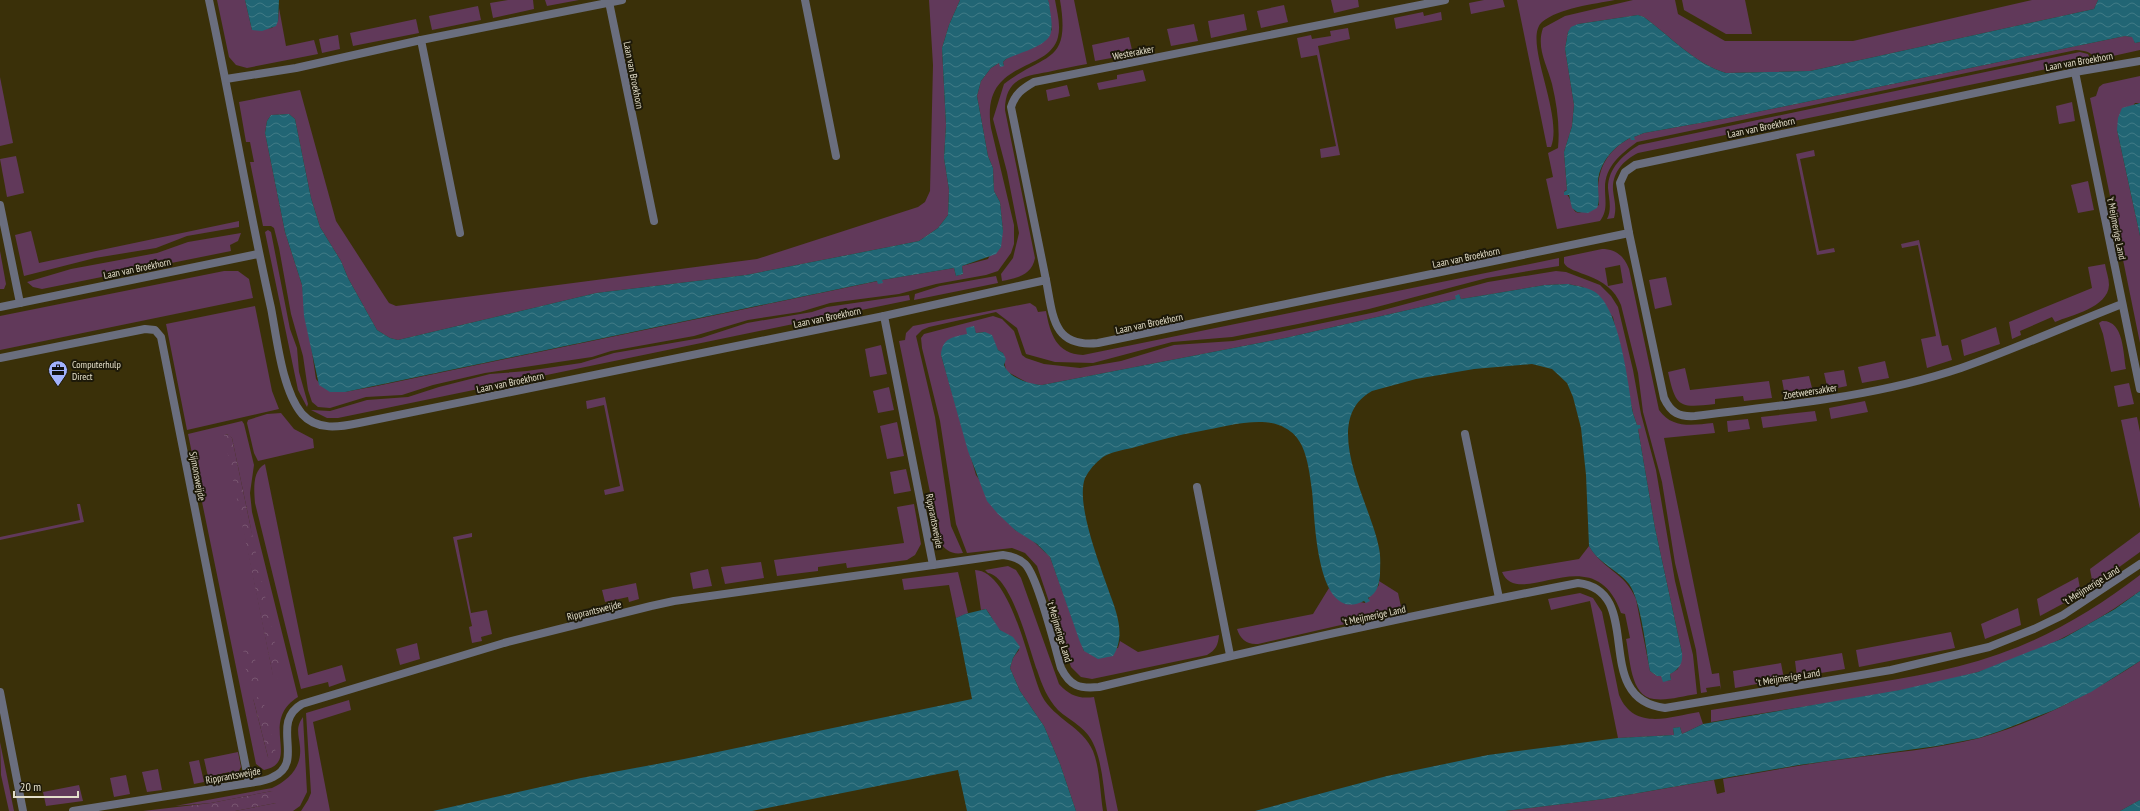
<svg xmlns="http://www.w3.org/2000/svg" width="2140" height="811" font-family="'PT Sans Narrow',sans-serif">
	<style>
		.green { fill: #61395a; fill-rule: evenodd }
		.forest { fill: url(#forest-crowns) }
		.water { fill: url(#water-waves) }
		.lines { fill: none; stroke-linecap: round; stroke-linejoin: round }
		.street { stroke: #6a6e7e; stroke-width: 8 }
		.labels { text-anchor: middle; stroke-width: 4; stroke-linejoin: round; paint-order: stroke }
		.street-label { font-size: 10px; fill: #e4dfca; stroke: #1d1909 }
		.poi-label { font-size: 10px; fill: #e4dfca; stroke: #1d1909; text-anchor: start }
	</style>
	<defs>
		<pattern id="forest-crowns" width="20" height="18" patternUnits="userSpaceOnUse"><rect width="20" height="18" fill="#61395a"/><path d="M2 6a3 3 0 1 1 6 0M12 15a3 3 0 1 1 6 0" fill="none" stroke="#785570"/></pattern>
		<pattern id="water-waves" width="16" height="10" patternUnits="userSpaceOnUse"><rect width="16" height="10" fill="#216574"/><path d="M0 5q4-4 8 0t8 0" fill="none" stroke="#417b86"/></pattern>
	</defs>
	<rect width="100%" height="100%" fill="#3a3009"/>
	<g class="green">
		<polygon points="217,0 245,0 252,30 272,28 278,21 279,8 286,46 314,40 318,54 247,68 236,65 229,57"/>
		<polygon points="508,0 533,0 534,9 493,18 490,3"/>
		<polygon points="545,0 579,0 547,6"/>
		<path d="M929,0H960L949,25L942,48L946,125L944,158L949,190L948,215L938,228L919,241L746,275L596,293L398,340L390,338L377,330L348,278L341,261L320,227L311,198L295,119L289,114L271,115L267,121L265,133L285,232L302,285L316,379C332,400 349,390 372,387L878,281V284L882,280L954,268L956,276L963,274L962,266L988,259L1003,231L1000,202L994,191L993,168L988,156L977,96L981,81L991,68L999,63L1004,66L1003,62L1006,59L1052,30L1048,0H1055C1057,12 1061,25 1058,37C1049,74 980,58 991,128L1014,225V244L1011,253L998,271L986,275L936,284L899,294L830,303L800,312L748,320L694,336L611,351L592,357L485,373L433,385L402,395L366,397L330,408L318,407L312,402L308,390L303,356L291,314L279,248L274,228L271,226H263L250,162H254L250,142H246L239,102L300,90L336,221L385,297L389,303L396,306L757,259L918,207L925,202L930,191L933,65Z"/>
		<path d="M1060,0H1074L1087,64C1074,66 1061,69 1048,72C1023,76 1005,80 1005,110L1035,258C1032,275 1017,278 1002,281L1001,274L1013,258L1019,233L1007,172L993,119L1004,84C1045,52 1071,65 1060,0Z"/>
		<polygon points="1331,0 1358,0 1359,7 1334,13"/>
		<polygon points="1484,0 1503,0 1505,7 1471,14 1469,3"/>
		<path d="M1517,0H1615C1594,4 1559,8 1542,22C1522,40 1564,114 1551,147H1547Z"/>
		<path d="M1633,0H1675L1678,14L1725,41H1853L2032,0H2098L2094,9L1810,71L1726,73C1695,64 1670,36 1644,17L1638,15L1578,24L1568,32L1565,49L1574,105L1572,126L1564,152L1567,190L1564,191C1580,207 1564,222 1599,205C1595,175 1603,153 1630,138L1634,139V137L1644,133L1728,118L2125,36L2133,37L2135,43L2140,42V50L2095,60C2092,51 2085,51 2076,50L1637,142C1621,154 1605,166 1605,188C1605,201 1608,210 1600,221L1557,229L1546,179L1553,177L1548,153L1558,148C1560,127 1557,105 1552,84C1547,65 1536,48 1543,28L1565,16Z"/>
		<polygon points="1682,0 1745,0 1752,34 1726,34 1684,10"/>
		<polygon points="1284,5 1288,22 1261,28 1257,11"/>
		<polygon points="478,6 481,20 432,30 429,16"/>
		<polygon points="1423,12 1424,16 1441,12 1442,20 1396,29 1394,18"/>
		<polygon points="1244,14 1247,30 1211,38 1208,21"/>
		<polygon points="416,19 419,33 353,46 350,33"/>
		<polygon points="1194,24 1198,41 1171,46 1167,29"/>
		<polygon points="1348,28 1350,39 1318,46 1340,155 1321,158 1320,149 1336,146 1317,55 1301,58 1297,38 1311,35 1312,39 1331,36 1330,31"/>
		<polygon points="338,35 340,49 322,53 319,39"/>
		<polygon points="1129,37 1133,54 1095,61 1092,45"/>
		<path d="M2080,52L2088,54L2091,60L1638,153C1624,160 1612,172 1613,190C1614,200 1617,207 1614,218L1607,219C1612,209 1609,199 1608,188C1608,168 1624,154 1639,145Z"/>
		<polygon points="1143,70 1146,81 1099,90 1097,83 1117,79 1117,75"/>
		<polygon points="2140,76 2140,103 2135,103 2117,130 2140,236 2140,343 2090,98 2096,96 2099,87 2103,84"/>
		<polygon points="0,77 13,143 0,146"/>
		<polygon points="1067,85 1070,96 1048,101 1046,90"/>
		<polygon points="2072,102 2075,121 2059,124 2056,106"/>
		<polygon points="1814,150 1815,156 1800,159 1819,251 1834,248 1835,252 1817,255 1796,154"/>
		<polygon points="16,156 24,193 7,197 0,159"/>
		<polygon points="2088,181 2094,210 2078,213 2071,185"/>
		<polygon points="239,221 239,227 187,236 156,248 95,258 24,276 15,235 31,231 39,263"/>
		<polygon points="268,230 271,232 290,329 297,348 299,372 308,404 307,407 298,390 265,232"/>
		<polygon points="241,233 238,241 230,245 231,251 42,289 33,287 27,282 71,269 157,253 188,242"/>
		<polygon points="1919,240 1942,346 1948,345 1952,360 1927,368 1921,339 1936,336 1918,245 1902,248 1901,244"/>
		<path d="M1602,249C1616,249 1624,256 1629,269L1659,410C1672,429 1693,425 1713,423L1715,433L1664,438L1712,674L1719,673L1721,690L1720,686L1706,688L1707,692L1701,693L1696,650L1675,563L1662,482L1643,412L1638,373L1621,305C1609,273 1569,275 1564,263V257ZM1620,265L1623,283L1608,286L1605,268Z"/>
		<polygon points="0,251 6,284 4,289 0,289"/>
		<path d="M1559,258V266L1487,278L1369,309L1298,324L1232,337L1172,342L1093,363L1055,362L1026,354L1017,328L996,312L929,327L922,330L916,336L935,417L951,526L963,553C952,555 944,550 940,541L899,341L905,340L906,333L913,326L1030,303L1036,307L1038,312L1046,311C1050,333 1056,354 1083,355Z"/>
		<path d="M2105,264C2106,271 2109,278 2109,285C2108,308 2071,315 2055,322L2052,317L2020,331L2021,335L2012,339L2009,322L2092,288L2088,267Z"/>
		<polygon points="224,271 238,271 249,279 253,298 0,350 0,316"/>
		<path d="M1556,271L1566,272L1600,285L1611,296L1618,307L1633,370L1641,414L1656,470L1675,581L1693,655L1697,694C1683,696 1667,701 1654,699C1630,697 1630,657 1626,639L1630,638L1625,614L1621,613C1594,535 1519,612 1502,572L1579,559L1589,546C1603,570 1625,572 1636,599L1650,671L1657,676H1661L1666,681L1671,680L1670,674L1678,669L1682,653L1655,528L1638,429L1640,425H1637L1633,413L1613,317L1583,287L1568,284L1545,285L1461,299L1459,295L1456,299L1285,338L1042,385L1030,384L1006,371L1003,353L998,350L985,332L976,333L973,326L967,334L941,355L976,475L1015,530L1030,538L1050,557L1084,651L1118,648L1120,641L1138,652L1219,635C1218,645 1216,650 1207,655L1092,679L1081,677L1071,667L1037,566L1025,553L1012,548L967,553L956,524L940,421L922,348L921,338L924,334L993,316L1002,319L1014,331L1022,355L1026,358L1044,364L1080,368L1121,361L1174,345L1233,341L1270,334L1376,312L1488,282Z"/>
		<polygon points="996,276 998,283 914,300 915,294 940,286"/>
		<polygon points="1666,277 1672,305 1655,309 1649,280"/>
		<polygon points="909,295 910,300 338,418 327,418 311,410 330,411 367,400 408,397 439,387 490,374 527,371 581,363 614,353 701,338 747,323 812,312 827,307"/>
		<polygon points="255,306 272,391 279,409 187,430 166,324"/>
		<path d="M2102,321C2124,320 2123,353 2126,369L2111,372L2103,334L2099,323Z"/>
		<polygon points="1996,327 2000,344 1964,356 1961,340"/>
		<polygon points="881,345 887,374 870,377 865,349"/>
		<polygon points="1885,361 1889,378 1862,383 1858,367"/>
		<path d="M1685,368L1690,390L1769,381L1772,398L1744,401L1743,396L1715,399V404C1679,408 1676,408 1668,372Z"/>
		<polygon points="1844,370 1847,386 1828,390 1824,373"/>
		<polygon points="1809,376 1813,392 1785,396 1782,380"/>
		<polygon points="2129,383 2134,404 2118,407 2114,386"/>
		<polygon points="889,387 894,410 878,413 873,391"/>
		<polygon points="605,397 624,491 605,495 604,490 620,486 604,405 587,409 586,401"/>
		<polygon points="1865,401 1868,412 1831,419 1829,408"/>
		<polygon points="1815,411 1817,421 1763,428 1761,417"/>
		<polygon points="281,413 294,429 313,439 314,448 258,461 254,453 247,423 248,420 267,414"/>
		<polygon points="2137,417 2140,432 2140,509 2121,420"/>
		<polygon points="1748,419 1750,429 1728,432 1727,421"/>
		<path d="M242,421L244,424L254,465L250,493L252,512L298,697C258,722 302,762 264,770L256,764L188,434ZM228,434L232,438L250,524L273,675L225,435ZM253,698L275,758H274L268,757Z"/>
		<polygon points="897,422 904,456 887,459 880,426"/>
		<path d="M265,464L308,675L342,665L346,681L329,687L328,682L301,689L255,503C254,490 252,471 265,464Z"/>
		<polygon points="906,469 911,491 894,494 890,472"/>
		<polygon points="77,504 80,504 84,522 0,540 0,537 80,520"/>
		<polygon points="914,504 921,544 915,555 907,560 847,568 846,563 818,567 818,571 777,576 774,560 904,543 897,507"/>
		<polygon points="2140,532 2140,552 2093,586 2090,569"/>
		<polygon points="472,533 472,537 457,540 471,613 487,610 492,634 481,637 482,641 472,643 469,627 472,626 453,537"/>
		<polygon points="761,562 764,578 725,584 721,567"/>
		<path d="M1008,566L1016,570L1021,578L1059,684C1070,696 1079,699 1094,697L1118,811H1107C1103,788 1103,764 1093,743C1086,727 1070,721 1058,710C1047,698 1042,685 1037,670C1029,649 1012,577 988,573L985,570Z"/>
		<polygon points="708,569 712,586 693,589 690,573"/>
		<path d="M975,570C1012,571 1029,669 1042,696C1054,719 1083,727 1093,751C1100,769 1100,792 1103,811H1076L1060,764L1044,726L1020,691L1010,668L1013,658L1019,650C1014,636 1010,639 1000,630C995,625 991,615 986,609L981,610Z"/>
		<polygon points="958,572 968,613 956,618 949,585 904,590 902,579"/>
		<path d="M2140,575V591C2091,626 2036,655 1978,672C1892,696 1800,706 1711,722V710C1760,702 1808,694 1857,686C1912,677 1966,668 2018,647C2062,629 2102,604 2140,575Z"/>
		<polygon points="2078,577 2081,594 2040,616 2037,599"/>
		<path d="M1379,581L1398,593L1402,611L1258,644C1247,645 1240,639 1237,629L1313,614L1329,588L1335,596L1365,603L1379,585Z"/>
		<polygon points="636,583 639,599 629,602 628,597 605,602 602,590"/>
		<path d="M1580,593L1593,598L1602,612L1619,695C1634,731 1669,717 1699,712L1703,724L1682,734L1680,727L1673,728L1674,735L1618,738L1590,601L1551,610L1548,599Z"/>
		<polygon points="2018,608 2021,625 1985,639 1981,624"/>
		<polygon points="1951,632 1955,648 1859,667 1856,650"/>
		<polygon points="417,643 420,659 400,665 396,649"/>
		<polygon points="1842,653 1845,669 1797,677 1795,661"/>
		<path d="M2140,661V800L2120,811H1505L1604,799L1714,780L1717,794L1725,792L1723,779C1764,772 1804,764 1845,759C1890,753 1936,749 1980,738C2037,722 2091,694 2140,661Z"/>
		<polygon points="1781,663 1784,679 1735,688 1733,671"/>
		<polygon points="349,700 351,710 313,722 330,811 301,811 308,800 311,793 306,713"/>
		<path d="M303,717L307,792L300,806L293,811H235L276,803L272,791L211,803L175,806L272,788C289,780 302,767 300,747C299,735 295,728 303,717Z"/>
		<polygon points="0,742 14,811 9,811 1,775"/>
		<polygon points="238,752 241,767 236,776 230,777 229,772 212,776 212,781 209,781 204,759"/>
		<polygon points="199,760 204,782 194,784 189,762"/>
		<polygon points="158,769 162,790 147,792 142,772"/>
		<polygon points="126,775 130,794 114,797 110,778"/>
		<polygon points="79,785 83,801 46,806 43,792"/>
	</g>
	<g class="forest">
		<polygon points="229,434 232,438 282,677 279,679 273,675 272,671 224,435"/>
		<path d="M247,648C257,652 257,673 259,682L255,686L248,683L243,652Z"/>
		<polygon points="259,697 263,700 276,753 275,758 271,759 268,757 253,698"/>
		<polygon points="272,791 277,793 276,803 235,811 143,811 211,803"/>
	</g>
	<g class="water">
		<polygon points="245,0 279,0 278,21 276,26 262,31 252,30"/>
		<path d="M960,0H1048L1049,3C1050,12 1053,24 1051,32C1049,46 1018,53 1006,59L1003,62L1004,66L1000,67L999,63L991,68L981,81L977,96L988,156L993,168L994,191L1000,202L1003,231L1001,247L996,254L962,266L963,274L956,276L954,268L882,280L883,283L878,284L877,281L345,392H330L319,385L304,316L302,285L285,232L265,133L267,121L271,115L289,114L295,119L311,198L320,227L341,261L348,278L377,330L390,338L398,340L596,293L746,275L919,241L938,228L948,215L949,190L944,158L946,125L942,48L949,25Z"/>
		<path d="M2098,0H2140V42L2135,43L2132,37L2125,36L1728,118L1644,133L1634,137L1635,140H1631L1630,138C1613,147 1597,165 1598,186C1598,192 1600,202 1597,208L1588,213L1577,212L1572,208L1569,195H1564V192L1567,190L1564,152L1572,126L1574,105L1565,49L1568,32L1571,27L1578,24L1638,15L1644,17C1670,36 1695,64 1726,73L1810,71L2094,9Z"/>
		<polygon points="2140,103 2140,236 2117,130 2118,118 2122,108"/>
		<path d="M1568,284C1577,286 1587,287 1595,292C1620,309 1628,383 1633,413L1637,425H1640L1641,428L1638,429L1655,528L1682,653C1683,664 1679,669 1670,674L1671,680L1663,682L1661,676H1657L1650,671C1646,650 1641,600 1629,584C1617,569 1599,564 1589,546L1586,475L1581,428L1573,397L1567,383L1552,369L1532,364L1474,369L1416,379L1372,391C1318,421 1371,504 1379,548C1381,557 1380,566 1380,575C1379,585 1377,593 1368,598L1370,601L1366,603L1364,601C1315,626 1315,514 1312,491C1310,476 1308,459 1302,446C1298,438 1293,432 1285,428C1264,415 1224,427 1201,431C1178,435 1155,441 1132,448C1122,450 1111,452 1103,457C1095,463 1089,470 1085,478C1075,505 1102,570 1111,597C1118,616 1125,637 1113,656L1098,659L1084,651L1080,642L1050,557L1037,544L1015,530L998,514L987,501L968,451L941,355C942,338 953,337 967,334L966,328L974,326L976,333L985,332L992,335L998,350L1003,353L1006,359L1004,365C1009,378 1029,384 1042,385L1285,338L1456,299L1455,296L1459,294L1461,299L1545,285Z"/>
		<polygon points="2140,591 2140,661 2091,692 2054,710 2000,731 1979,738 1937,746 1799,765 1604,799 1505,811 1255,811 1387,776 1488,755 1618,738 1674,735 1673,728 1680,727 1682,734 1703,724 1900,690 1978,672 2064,638 2115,609"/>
		<polygon points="986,609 1000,630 1013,637 1020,647 1013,658 1010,668 1020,691 1044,726 1060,764 1076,811 967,811 958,770 752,811 433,811 581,778 684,759 972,699 956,618 965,614"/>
		<polygon points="2140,800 2140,811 2120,811 2138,801"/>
	</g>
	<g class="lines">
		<g class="street">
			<path d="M209,0C231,102 248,206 271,308C277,339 282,390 302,414C317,431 340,427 359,423L884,316L1046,280C1053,315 1052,348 1098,343L1629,233L1620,183L1625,172L1635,165L2075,72L2140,61"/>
			<polyline points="805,0 836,156"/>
			<polyline points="609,2 654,221"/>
			<polyline points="421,40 460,233"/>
			<polyline points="2075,72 2140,389"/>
			<polyline points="226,79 296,68 421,40 622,0"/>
			<polyline points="0,205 20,303"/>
			<path d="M1629,233L1664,398C1671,413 1679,417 1695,416C1784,405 1875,397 1961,368C2015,349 2068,325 2122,304"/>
			<path d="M1046,280L1011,107C1015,94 1022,89 1034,82L1445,0"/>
			<polyline points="0,307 258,254"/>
			<polyline points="0,358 145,329 155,330 161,337 249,783"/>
			<polyline points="1465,434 1499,598"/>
			<polyline points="1197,487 1230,655"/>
			<path d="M933,565L1003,555C1011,556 1019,558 1025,564C1038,577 1055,647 1061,668C1070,686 1079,689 1099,687C1258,649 1417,614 1578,583C1647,591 1589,699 1665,708L1891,670L1989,647L2034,629L2063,615L2140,564"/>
			<polyline points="0,692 23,811"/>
			<path d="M73,811L249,783C257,782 266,781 273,777C306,762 269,723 302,704L504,643L651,606L674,601L933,565L884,316"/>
		</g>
	</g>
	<defs>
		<g id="office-pin" transform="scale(1)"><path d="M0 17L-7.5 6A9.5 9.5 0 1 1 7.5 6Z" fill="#a2b2fd" stroke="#1d1909"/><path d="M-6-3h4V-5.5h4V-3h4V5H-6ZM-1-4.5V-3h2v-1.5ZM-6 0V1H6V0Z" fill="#111"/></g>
	</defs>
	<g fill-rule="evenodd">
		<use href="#office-pin" x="58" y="370"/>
	</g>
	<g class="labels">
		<g class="street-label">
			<text transform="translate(1133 52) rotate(-11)" y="4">Westerakker</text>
			<text transform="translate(2079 61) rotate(-10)" y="4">Laan van Broekhorn</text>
			<text transform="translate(634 75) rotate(79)" y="4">Laan van Broekhorn</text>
			<text transform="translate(1761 127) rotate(-12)" y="4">Laan van Broekhorn</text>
			<text transform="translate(2117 228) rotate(79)" y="4">'t Meijmerige Land</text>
			<text transform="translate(1466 257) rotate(-12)" y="4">Laan van Broekhorn</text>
			<text transform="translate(137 268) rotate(-12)" y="4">Laan van Broekhorn</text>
			<text transform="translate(827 317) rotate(-12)" y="4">Laan van Broekhorn</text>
			<text transform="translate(1149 323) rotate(-12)" y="4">Laan van Broekhorn</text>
			<text transform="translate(510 382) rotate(-12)" y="4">Laan van Broekhorn</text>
			<text transform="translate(1810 391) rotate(-9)" y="4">Zoetweersakker</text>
			<text transform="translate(198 476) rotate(79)" y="4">Sijmonsweijde</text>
			<text transform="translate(935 521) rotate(79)" y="4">Ripprantsweijde</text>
			<text transform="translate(2091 585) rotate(-32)" y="4">'t Meijmerige Land</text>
			<text transform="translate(594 610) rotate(-14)" y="4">Ripprantsweijde</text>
			<text transform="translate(1374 615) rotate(-12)" y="4">'t Meijmerige Land</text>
			<text transform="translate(1060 631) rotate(73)" y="4">'t Meijmerige Land</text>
			<text transform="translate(1788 677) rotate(-9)" y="4">'t Meijmerige Land</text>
			<text transform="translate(233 775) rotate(-10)" y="4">Ripprantsweijde</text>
		</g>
		<g class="poi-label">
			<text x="72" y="368">Computerhulp<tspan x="72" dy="12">Direct</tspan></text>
		</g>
	</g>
	<path d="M14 791v6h64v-6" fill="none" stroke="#e4dfca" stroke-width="2"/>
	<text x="20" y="791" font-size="12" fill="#e4dfca" stroke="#1d1909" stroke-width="3" paint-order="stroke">20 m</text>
</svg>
